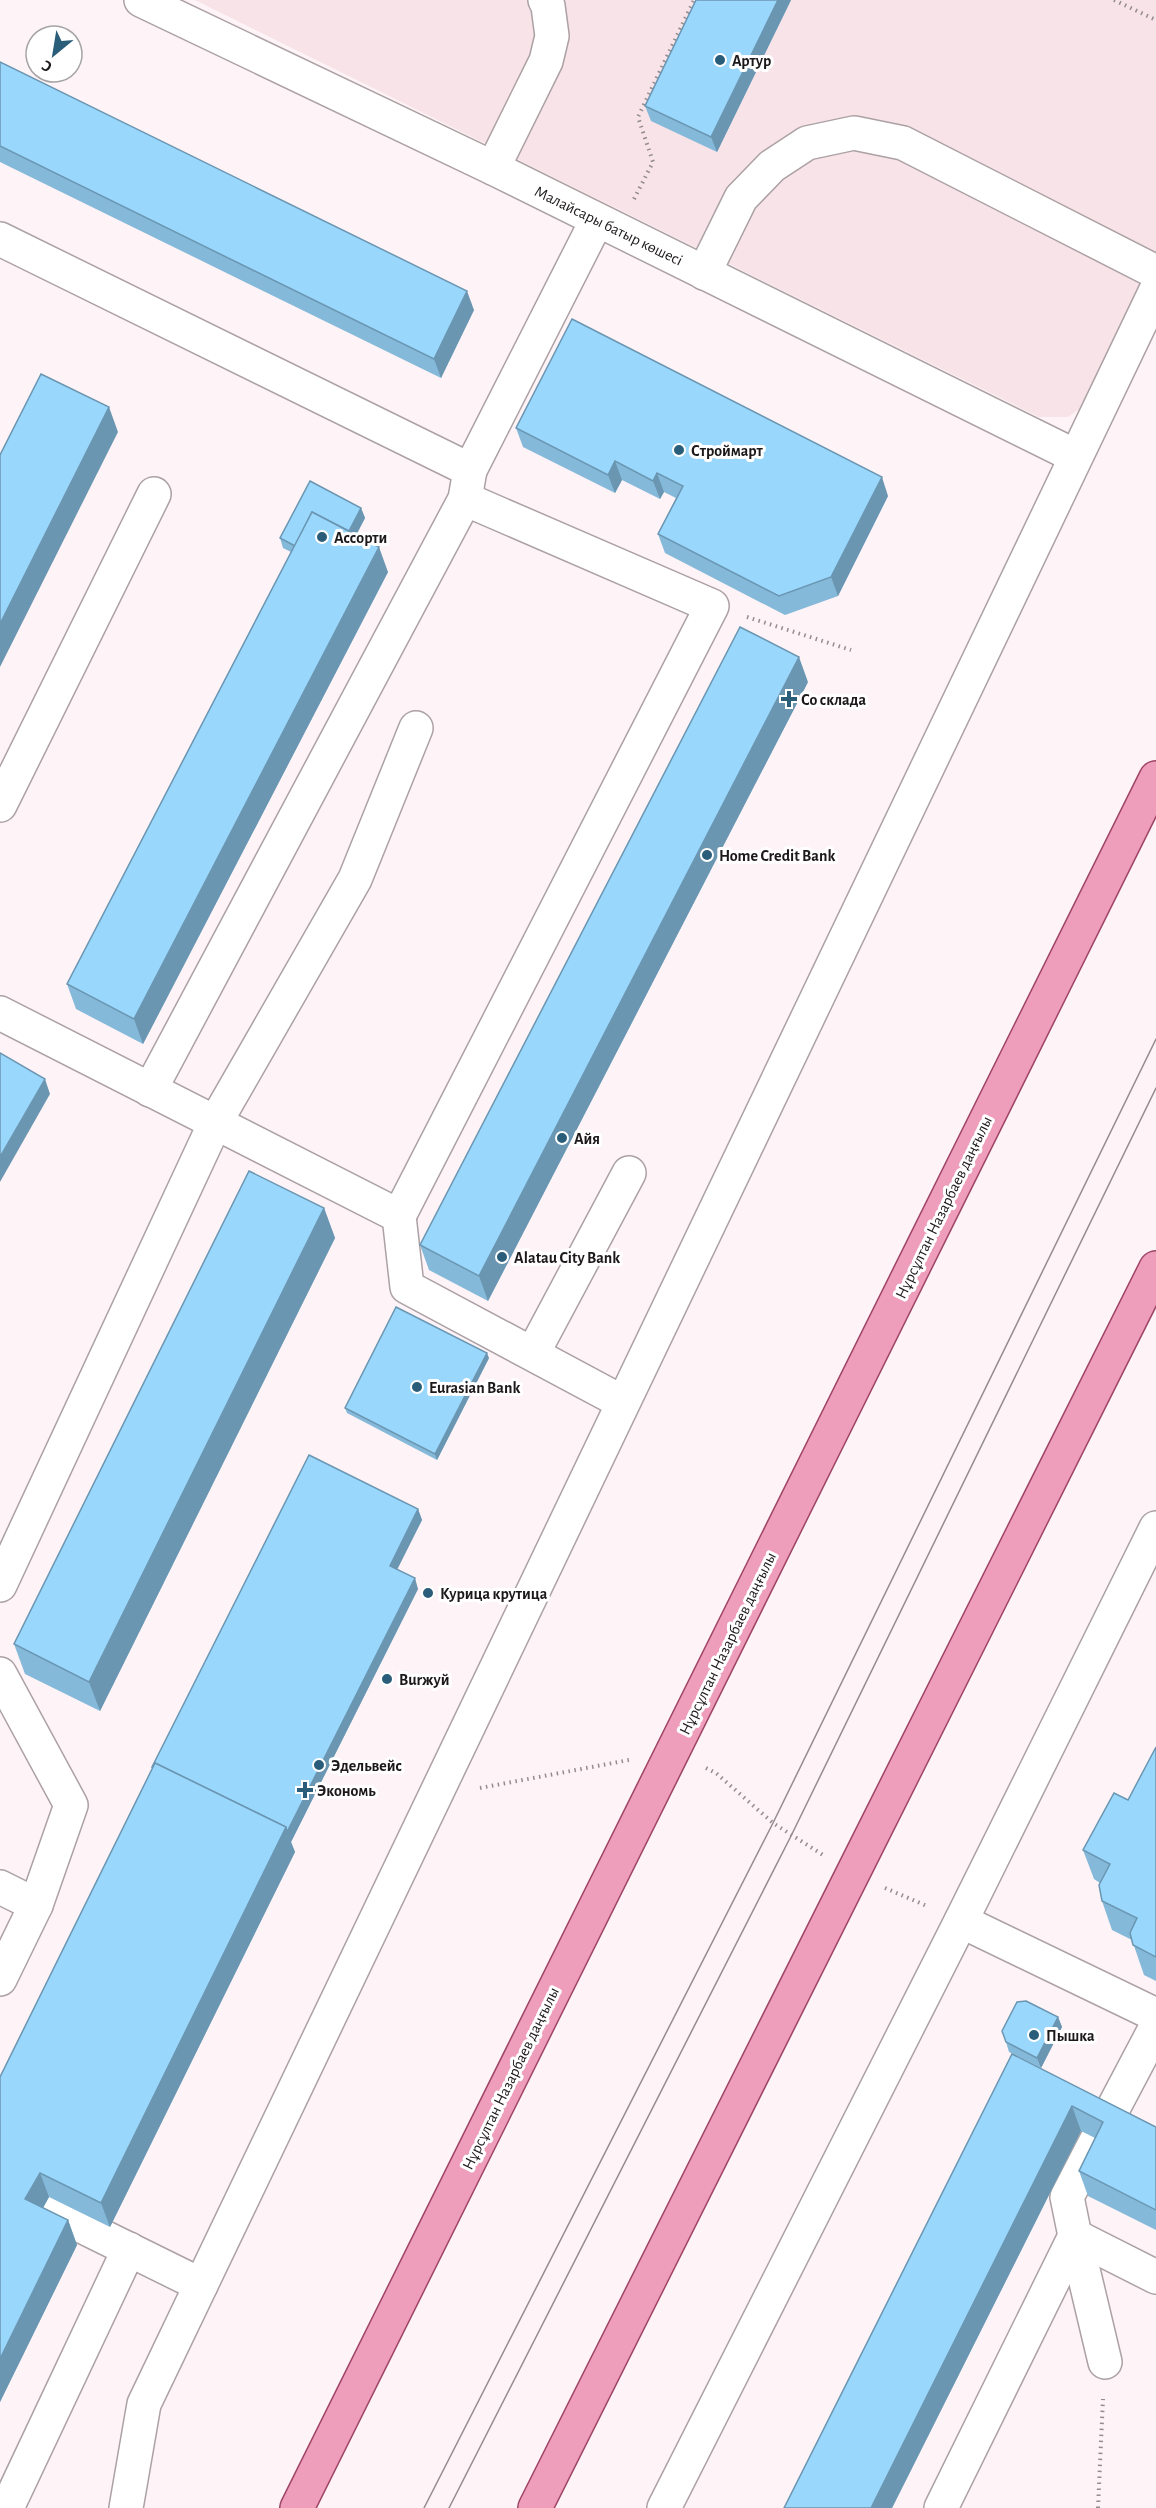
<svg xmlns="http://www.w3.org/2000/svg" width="1156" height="2508" font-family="'Alegreya Sans',sans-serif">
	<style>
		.built { fill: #f7e3e8 }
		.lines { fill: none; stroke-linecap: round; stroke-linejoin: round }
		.minor-casing { stroke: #aca1a4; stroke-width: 36 }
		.major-casing { stroke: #9e4565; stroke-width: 36 }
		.path { stroke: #948c8e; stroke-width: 4; stroke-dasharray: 1.5 4.5; stroke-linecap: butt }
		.minor { stroke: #fff; stroke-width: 33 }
		.major { stroke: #ee9dbb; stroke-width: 33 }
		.tram { stroke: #948d8f; stroke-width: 1.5 }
		.wall { fill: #84b9da }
		.shaded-wall { fill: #6b96b1 }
		.building { fill: #99d7fd; stroke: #6b96b1; stroke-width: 1.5 }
		.poi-dot { fill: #295d79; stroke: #fff; stroke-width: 2 }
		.labels { text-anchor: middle; stroke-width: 6; stroke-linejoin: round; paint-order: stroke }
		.poi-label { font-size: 16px; font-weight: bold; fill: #1d191a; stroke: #fff; text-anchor: start }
		.street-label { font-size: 16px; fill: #1d191a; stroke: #fff }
	</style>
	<rect width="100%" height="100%" fill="#fef3f6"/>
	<polygon class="built" points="195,0 1156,0 1156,262 1087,404 1068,417 1039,417"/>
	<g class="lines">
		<g class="minor-casing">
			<g id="minor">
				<polyline points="141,0 493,168 1075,456"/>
				<polyline points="493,168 546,61 552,36 548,6 545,0"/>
				<polyline points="0,239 470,470 465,499 150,1090"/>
				<polyline points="704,273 741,198 772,166 807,143 854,133 903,143 1156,272"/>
				<polyline points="470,470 597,220"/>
				<polyline points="0,805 154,494"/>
				<polyline points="0,1013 399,1216 407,1287 622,1402"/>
				<polyline points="399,1216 712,606 465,499"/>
				<polyline points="533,1353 629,1173"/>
				<polyline points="0,1585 215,1123 355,879 416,728"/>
				<polyline points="0,1674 71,1805 36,1905 0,1979"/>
				<polyline points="0,1887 36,1905"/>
				<polyline points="961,1921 1156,2015"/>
				<polyline points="1106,2122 1156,2027"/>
				<polyline points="43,2207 201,2285"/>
				<polyline points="1075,2236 1105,2362"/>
				<polyline points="1075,2236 1156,2277"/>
				<polyline points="7,2508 129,2249"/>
				<polyline points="126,2508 144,2404 1156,290"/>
				<polyline points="664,2508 961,1921 1156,1528"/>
				<polyline points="941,2508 1075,2236 1067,2197 1097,2139"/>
			</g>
		</g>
		<g class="major-casing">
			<g id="major">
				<polyline points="297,2508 1156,778"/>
				<polyline points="535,2508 1156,1268"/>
			</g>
		</g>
		<g class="path">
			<polyline points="1114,0 1156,20"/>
			<polyline points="634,199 653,162 638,117 694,0"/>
			<polyline points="747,617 851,650"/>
			<polyline points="706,1768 716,1773 773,1823 823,1855"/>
			<polyline points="480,1788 629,1760"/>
			<polyline points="885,1888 927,1906"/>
			<polyline points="1098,2508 1103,2399"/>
		</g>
		<use href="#minor" class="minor"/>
		<use href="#major" class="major"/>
		<g class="tram">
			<polyline points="424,2508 773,1823 1156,1039"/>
			<polyline points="449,2508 791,1836 1156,1088"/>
		</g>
	</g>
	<g class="wall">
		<polygon points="696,0 791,0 717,152 651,121 645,106"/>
		<polygon points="0,62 474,310 441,378 0,162"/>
		<polygon points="516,428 888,496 838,596 785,615 665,553 658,534 676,498 664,492 660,499 622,480 615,493 523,447"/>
		<polygon points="361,508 365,518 356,535 388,572 143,1044 76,1009 67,984 291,552 283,548 280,538"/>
		<polygon points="808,682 488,1301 429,1270 420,1245"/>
		<polygon points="324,1208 335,1238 100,1711 25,1674 14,1644"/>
		<polygon points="489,1358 437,1460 347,1413 345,1408"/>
		<polygon points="418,1509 422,1520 397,1569 418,1589 291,1842 295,1852 110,2227 49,2197 43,2208 68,2220 77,2245 0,2402 0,2077 153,1768 152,1767"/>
		<polygon points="1156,1747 1156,1981 1144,1975 1132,1940 1112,1930 1102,1901 1100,1883 1094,1879 1083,1850 1128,1800"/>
		<polygon points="1058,2017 1062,2027 1041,2068 1009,2052 1006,2042"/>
		<polygon points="1012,2054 1156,2127 1156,2230 1088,2196 1079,2171 1095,2138 1081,2131 892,2508 784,2508"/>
	</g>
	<g class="shaded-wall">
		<polygon points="778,0 791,0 717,152 711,137"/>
		<polygon points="467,291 474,310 441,378 434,359"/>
		<polygon points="109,407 118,432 0,667 0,624"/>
		<polygon points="615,461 622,480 615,493 608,475"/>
		<polygon points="657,473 664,492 660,499 653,481"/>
		<polygon points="882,477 888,496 838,596 831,577"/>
		<polygon points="361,508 365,518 348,551 344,540"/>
		<polygon points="379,547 388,572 143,1044 134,1019"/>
		<polygon points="799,657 808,682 488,1301 479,1276"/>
		<polygon points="45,1079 50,1094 0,1182 0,1157"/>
		<polygon points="324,1208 335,1238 100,1711 89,1682"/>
		<polygon points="487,1353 489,1358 437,1460 435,1454"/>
		<polygon points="418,1509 422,1520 394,1576 390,1566"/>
		<polygon points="415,1578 418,1589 291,1842 295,1852 110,2227 101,2203 286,1827"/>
		<polygon points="1058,2017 1062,2027 1041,2068 1037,2058"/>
		<polygon points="1072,2106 1081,2131 892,2508 871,2508"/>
		<polygon points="40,2173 49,2197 34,2224 25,2199"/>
		<polygon points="68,2220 77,2245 0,2402 0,2359"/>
	</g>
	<g class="building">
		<polygon points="696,0 778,0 711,137 645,106"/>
		<polygon points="0,62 467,291 434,359 0,146"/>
		<polygon points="572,319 882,477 831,577 779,596 658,534 683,486 657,473 653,481 615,461 608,475 516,428"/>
		<polygon points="41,374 109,407 0,624 0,455"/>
		<polygon points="310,481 361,508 349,531 312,512 295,546 280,538"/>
		<polygon points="312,512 379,547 134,1019 67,984"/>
		<polygon points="740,627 799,657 479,1276 420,1245"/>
		<polygon points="0,1053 45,1079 0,1157"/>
		<polygon points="249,1171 324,1208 89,1682 14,1644"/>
		<polygon points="396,1307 487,1353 435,1454 345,1408"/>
		<polygon points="309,1455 418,1509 390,1566 415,1578 287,1832 286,1827 155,1763 153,1767 152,1767"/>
		<polygon points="1156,1747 1156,1957 1133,1945 1130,1933 1137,1918 1102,1901 1099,1885 1110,1864 1083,1850 1114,1793 1128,1800"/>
		<polygon points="155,1763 286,1827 101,2203 40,2173 25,2199 68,2220 0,2359 0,2077"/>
		<polygon points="1026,2001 1058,2017 1037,2058 1006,2042 1002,2031 1017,2002"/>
		<polygon points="1012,2054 1156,2127 1156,2210 1079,2171 1103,2122 1072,2106 871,2508 784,2508"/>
	</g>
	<g class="poi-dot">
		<circle cx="720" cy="60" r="6"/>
		<circle cx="679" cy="450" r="6"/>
		<circle cx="322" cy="537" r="6"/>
		<path d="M786 690h6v6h6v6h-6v6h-6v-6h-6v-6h6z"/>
		<circle cx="707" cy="855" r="6"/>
		<circle cx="562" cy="1138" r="6"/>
		<circle cx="502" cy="1257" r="6"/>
		<circle cx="417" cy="1387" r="6"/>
		<circle cx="428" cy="1593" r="6"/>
		<circle cx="387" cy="1679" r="6"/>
		<circle cx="319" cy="1765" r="6"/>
		<path d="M302 1781h6v6h6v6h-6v6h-6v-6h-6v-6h6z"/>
		<circle cx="1034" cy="2035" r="6"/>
	</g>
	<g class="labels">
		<g class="poi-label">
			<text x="732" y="66">Артур</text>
			<text x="691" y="456">Строймарт</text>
			<text x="334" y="543">Ассорти</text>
			<text x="801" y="705">Со склада</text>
			<text x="719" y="861">Home Credit Bank</text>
			<text x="574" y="1144">Айя</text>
			<text x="514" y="1263">Alatau City Bank</text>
			<text x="429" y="1393">Eurasian Bank</text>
			<text x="440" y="1599">Курица крутица</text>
			<text x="399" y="1685">Burжуй</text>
			<text x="331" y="1771">Эдельвейс</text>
			<text x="317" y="1796">Экономь</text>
			<text x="1046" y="2041">Пышка</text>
		</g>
		<g class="street-label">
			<text transform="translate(609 225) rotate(26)" y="6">Малайсары батыр көшесі</text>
			<text transform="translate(943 1207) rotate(-64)" y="6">Нұрсұлтан Назарбаев даңғылы</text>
			<text transform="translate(727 1643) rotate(-64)" y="6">Нұрсұлтан Назарбаев даңғылы</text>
			<text transform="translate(510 2078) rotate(-64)" y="6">Нұрсұлтан Назарбаев даңғылы</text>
		</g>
	</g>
	<g transform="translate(54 54) rotate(210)"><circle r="28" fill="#ffffff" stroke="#a5a3a3" stroke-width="1.5"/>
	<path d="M0-4.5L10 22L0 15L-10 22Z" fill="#295d79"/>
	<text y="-9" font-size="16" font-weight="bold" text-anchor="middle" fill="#1d191a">С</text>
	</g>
</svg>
